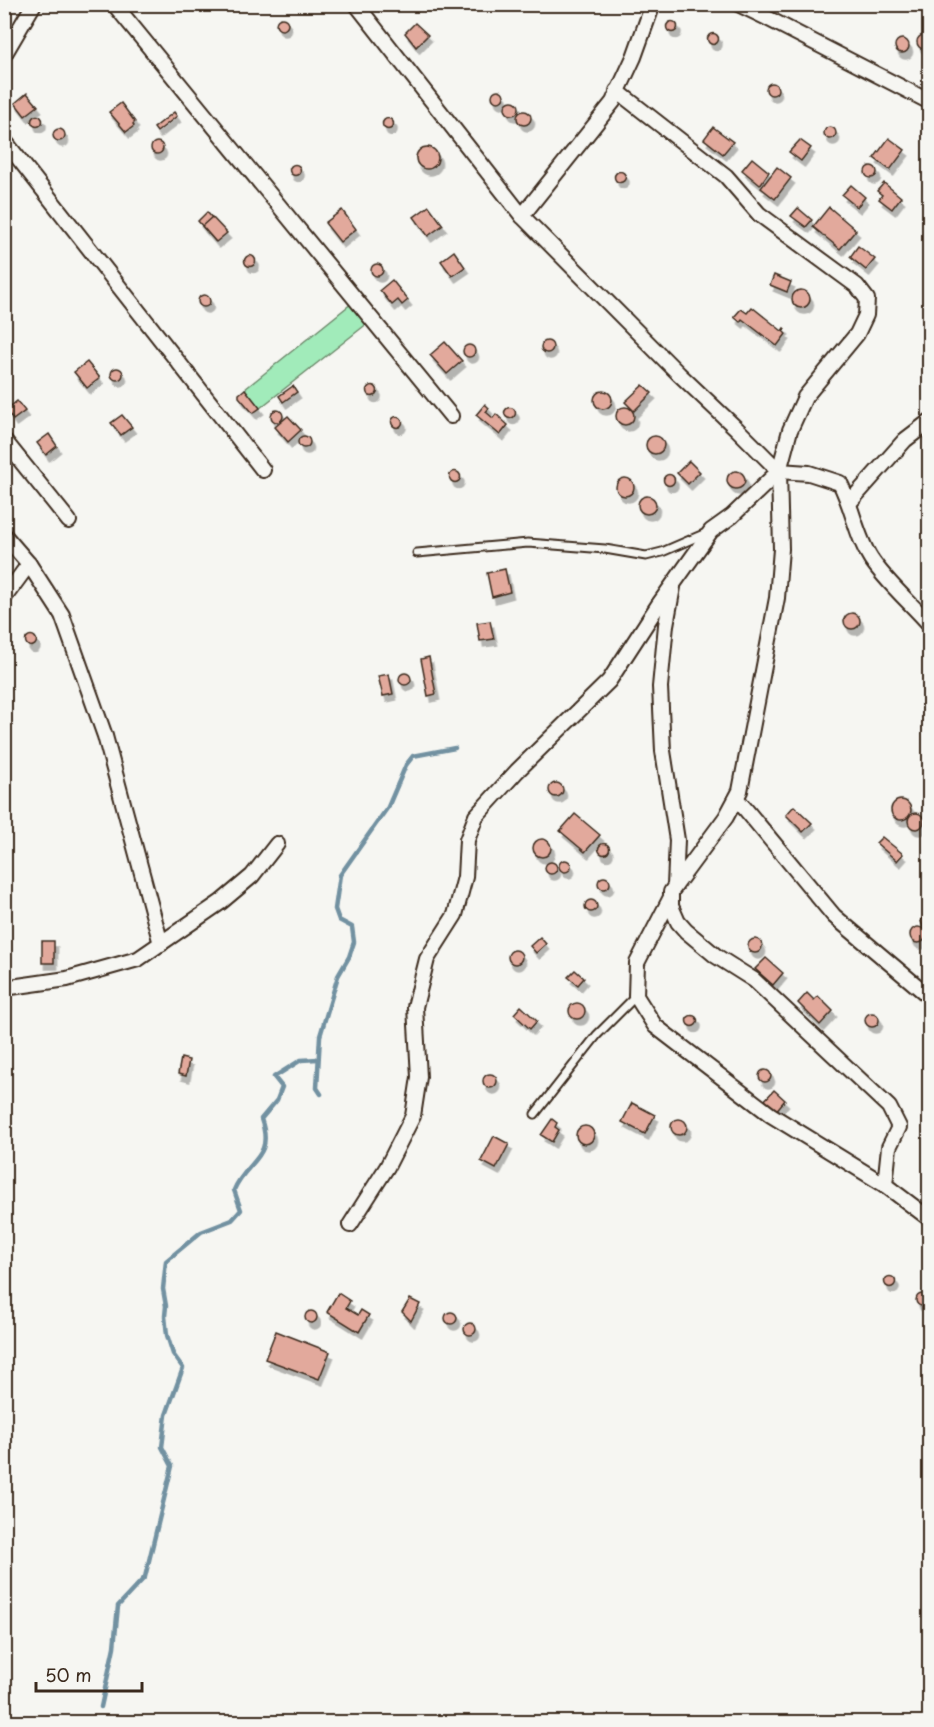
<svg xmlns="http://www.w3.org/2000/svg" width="934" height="1727" font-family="'Playpen Sans',sans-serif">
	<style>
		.green { fill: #a1ebba; stroke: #6e8a6c; stroke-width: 1.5 }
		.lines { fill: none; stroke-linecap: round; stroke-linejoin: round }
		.stream { stroke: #7291a1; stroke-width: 4.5 }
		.building { fill: #e2a99c; stroke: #3b2a1e; stroke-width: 1.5; filter: url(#shadow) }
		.service-casing { stroke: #3b2a1e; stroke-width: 11 }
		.minor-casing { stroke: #3b2a1e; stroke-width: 18 }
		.service { stroke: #f6f6f2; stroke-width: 7 }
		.minor { stroke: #f6f6f2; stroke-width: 14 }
	</style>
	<defs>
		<filter id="shadow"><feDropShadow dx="3.5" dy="6" stdDeviation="0" flood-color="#0004"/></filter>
	</defs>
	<rect width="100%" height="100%" fill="#f6f6f2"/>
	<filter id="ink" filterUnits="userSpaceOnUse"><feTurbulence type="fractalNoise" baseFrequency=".0167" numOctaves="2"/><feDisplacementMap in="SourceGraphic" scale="12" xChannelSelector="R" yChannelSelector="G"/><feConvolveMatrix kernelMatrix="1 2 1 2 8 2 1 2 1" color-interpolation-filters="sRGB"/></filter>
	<g filter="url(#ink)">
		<polygon class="green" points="352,303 368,323 260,408 245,389"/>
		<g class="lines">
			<g class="stream">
				<polyline points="4,6 6,4"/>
				<polyline points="321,1094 317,1088 320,1036 338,976 349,957 354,942 352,927 339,920 335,909 340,875 388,807 406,765 413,756 455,748"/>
				<path d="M101,1707L114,1647L118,1606L145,1577L172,1466L162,1447L166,1415L183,1368L173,1354L167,1335L165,1316L166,1306L163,1289L166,1261L201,1232L232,1220L241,1210L234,1190C246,1160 275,1159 261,1119L277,1100L282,1087L274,1077L301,1060L318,1059"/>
			</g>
		</g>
		<g class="building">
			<circle cx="282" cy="24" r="6"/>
			<circle cx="672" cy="27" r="5.5"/>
			<polygon points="415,23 428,35 416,47 405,33"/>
			<circle cx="713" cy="39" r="5.5"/>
			<circle cx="924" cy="42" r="7"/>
			<circle cx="902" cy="46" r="7"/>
			<circle cx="772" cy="89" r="6"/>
			<circle cx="498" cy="96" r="6"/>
			<polygon points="27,93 38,106 25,116 15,103"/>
			<circle cx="512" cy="108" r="7"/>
			<polygon points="121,103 135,122 133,124 134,126 126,132 109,112"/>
			<circle cx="524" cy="118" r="7"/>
			<polygon points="174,112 177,116 157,132 154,128"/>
			<circle cx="37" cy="121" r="5.5"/>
			<circle cx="388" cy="124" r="5.5"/>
			<circle cx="830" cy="133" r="6"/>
			<polygon points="713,127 733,142 723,154 704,139"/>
			<circle cx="59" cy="135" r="6"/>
			<polygon points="889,138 905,150 890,170 874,158"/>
			<polygon points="800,140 811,148 801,161 789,152"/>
			<circle cx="157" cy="148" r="6"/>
			<circle cx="427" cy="158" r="11"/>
			<polygon points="752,158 769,172 760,185 742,170"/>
			<circle cx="295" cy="170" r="5.5"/>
			<circle cx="871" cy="172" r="6"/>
			<polygon points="777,167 791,178 775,199 761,188"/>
			<circle cx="620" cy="177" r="5.5"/>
			<polygon points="884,183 901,197 892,209 879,199 882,195 877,191"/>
			<polygon points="851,185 865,197 857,207 842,195"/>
			<polygon points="429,206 443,225 428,236 414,217"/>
			<polygon points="829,207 856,230 840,249 813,227"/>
			<polygon points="798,208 812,220 806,227 791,216"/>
			<polygon points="342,210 356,229 340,242 325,223"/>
			<polygon points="207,212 225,233 215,241 198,221"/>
			<polygon points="212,217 227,233 216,242 202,226"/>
			<polygon points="858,246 875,259 866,270 850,257"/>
			<polygon points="454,251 465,267 452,276 441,261"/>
			<circle cx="250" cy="261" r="5.5"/>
			<circle cx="377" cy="270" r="6"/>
			<polygon points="774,275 791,282 787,292 770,285"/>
			<polygon points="392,280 408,300 402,305 398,300 392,305 380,290"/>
			<circle cx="801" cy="299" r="9"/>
			<circle cx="204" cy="301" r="6"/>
			<polygon points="752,307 782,331 784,328 785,329 783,331 786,334 777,346 742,319 740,322 734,317 741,309 747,313"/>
			<circle cx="547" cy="347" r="6"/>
			<polygon points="445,342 462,361 447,374 430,355"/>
			<circle cx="469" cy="351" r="6"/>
			<polygon points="87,362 100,378 87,388 74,372"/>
			<circle cx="117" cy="374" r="6"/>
			<polygon points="643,385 652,393 634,411 625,402"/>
			<circle cx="372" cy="391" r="5.5"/>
			<polygon points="293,386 297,392 283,402 279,396"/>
			<polygon points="245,389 260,408 253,413 239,397 239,394"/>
			<circle cx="603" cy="400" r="9"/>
			<polygon points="17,401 25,411 13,420 6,410"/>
			<polygon points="485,404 489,408 486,412 493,418 496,414 508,425 500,435 476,415"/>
			<circle cx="625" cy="416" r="9"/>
			<circle cx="510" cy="413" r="5.5"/>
			<circle cx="277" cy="416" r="6"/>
			<polygon points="122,415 132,427 121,435 111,423"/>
			<polygon points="288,416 301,430 288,442 275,427"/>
			<circle cx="397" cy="422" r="5.5"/>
			<polygon points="49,434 57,446 46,455 37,443"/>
			<circle cx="304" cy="442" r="6"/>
			<circle cx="655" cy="445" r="9"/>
			<polygon points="689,461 700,472 688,484 677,473"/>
			<circle cx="736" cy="480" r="9"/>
			<circle cx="455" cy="477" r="5.5"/>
			<circle cx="669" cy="480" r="5.5"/>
			<circle cx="625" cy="487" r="9"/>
			<circle cx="647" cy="505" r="9"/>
			<polygon points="505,569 510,592 492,597 487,573"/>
			<circle cx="852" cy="621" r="8"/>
			<polygon points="490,621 494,639 480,641 477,623"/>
			<circle cx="31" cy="641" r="5.5"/>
			<polygon points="429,657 436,694 428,696 421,659"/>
			<circle cx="405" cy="679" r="6"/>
			<polygon points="389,674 393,694 383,696 378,676"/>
			<circle cx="556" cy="790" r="7"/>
			<circle cx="901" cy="810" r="10"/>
			<polygon points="794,806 812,823 803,832 786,815"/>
			<circle cx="916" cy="821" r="8"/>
			<polygon points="575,814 600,835 585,852 560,831"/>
			<polygon points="882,837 903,854 897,861 876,843"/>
			<circle cx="542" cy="848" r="9"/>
			<circle cx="604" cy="849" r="5.5"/>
			<circle cx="565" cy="866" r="6"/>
			<circle cx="551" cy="868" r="6"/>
			<circle cx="604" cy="883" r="6"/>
			<circle cx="591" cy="906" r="6"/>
			<polygon points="928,915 930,928 928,929 923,927 921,921 924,916"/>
			<circle cx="918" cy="935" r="8"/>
			<polygon points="540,937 546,944 536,953 530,946"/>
			<circle cx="755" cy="946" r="7"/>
			<rect x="42" y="941" width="12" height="22"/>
			<circle cx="515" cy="957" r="7"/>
			<polygon points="766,958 783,973 773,985 755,969"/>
			<polygon points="575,970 584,978 578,985 568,977"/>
			<polygon points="807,993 814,1000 818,996 833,1011 820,1025 798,1003"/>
			<circle cx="577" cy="1011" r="8"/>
			<polygon points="521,1006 537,1021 530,1029 514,1014"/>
			<circle cx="872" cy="1020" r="7"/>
			<circle cx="692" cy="1021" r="5.5"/>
			<polygon points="181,1058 189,1060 186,1076 178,1074"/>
			<circle cx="765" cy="1076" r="6"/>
			<circle cx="490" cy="1081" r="7"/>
			<polygon points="774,1090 785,1100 775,1112 763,1102"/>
			<polygon points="632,1103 655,1115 645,1134 622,1122"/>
			<polygon points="552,1119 557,1123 555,1127 559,1130 552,1142 541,1135"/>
			<circle cx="679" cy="1127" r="8"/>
			<circle cx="585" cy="1135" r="9"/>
			<polygon points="494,1136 509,1144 496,1169 481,1161"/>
			<circle cx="890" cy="1282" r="5.5"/>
			<polygon points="338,1293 350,1301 346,1308 358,1315 361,1310 369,1315 359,1332 327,1312"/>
			<circle cx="922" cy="1300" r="6"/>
			<polygon points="410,1299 420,1304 411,1321 402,1312"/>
			<circle cx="311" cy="1317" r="6"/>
			<circle cx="451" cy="1318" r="6"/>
			<circle cx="470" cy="1329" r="6"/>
			<polygon points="276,1331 330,1352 319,1379 265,1359"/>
		</g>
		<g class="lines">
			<g class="service-casing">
				<g id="service">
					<polyline points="417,553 528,543 605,549 646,556 662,552 706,533"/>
					<polyline points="535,1114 597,1035 636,996"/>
				</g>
			</g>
			<g class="minor-casing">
				<g id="minor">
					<polyline points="114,4 451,416"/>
					<path d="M356,4L522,216L679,374L737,429L779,471L809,473L840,483C853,508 856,536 871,559C887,583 911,603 930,625"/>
					<polyline points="738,4 767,18 930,102"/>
					<polyline points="4,55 34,4"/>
					<polyline points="617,91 726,176 759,214 857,286 867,299 866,315 857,334 805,397 790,430 779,471 781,549 777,598 740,791 726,817 675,886 671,892 671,906 678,922 686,931 716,956 754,980 889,1107 899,1127 889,1147 885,1185 930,1219"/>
					<polyline points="4,140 263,470"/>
					<polyline points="522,216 613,102 634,57 653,4"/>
					<polyline points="4,440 69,521"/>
					<polyline points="850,502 905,440 930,421"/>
					<polyline points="4,535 29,564 62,615 105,736 161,944"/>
					<polyline points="673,587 666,625 660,687 663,751 677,840 675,886"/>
					<polyline points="4,598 29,564"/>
					<polyline points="737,799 834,916 930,997"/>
					<polyline points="670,899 637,963 636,996 655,1026 771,1115 885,1185"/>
					<polyline points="4,988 67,979 138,959 221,902 252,876 277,844"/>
					<polyline points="350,1225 387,1167 413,1116 419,1077 415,1007 427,959 455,915 465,877 467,840 476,816 517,771 609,681 659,604 711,531 732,516 779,471"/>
				</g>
			</g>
			<use href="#service" class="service"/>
			<use href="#minor" class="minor"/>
		</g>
	</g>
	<rect width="934" height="1727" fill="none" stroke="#f6f6f2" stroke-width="24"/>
	<rect x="12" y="12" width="910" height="1703" fill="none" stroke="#3b2a1e" stroke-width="2" filter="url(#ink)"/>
	<path d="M36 1682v9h106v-9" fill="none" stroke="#3b2a1e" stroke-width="3"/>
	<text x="45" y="1682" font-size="18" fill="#3b2a1e" stroke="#f6f6f2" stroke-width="4.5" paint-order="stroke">50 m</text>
</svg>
